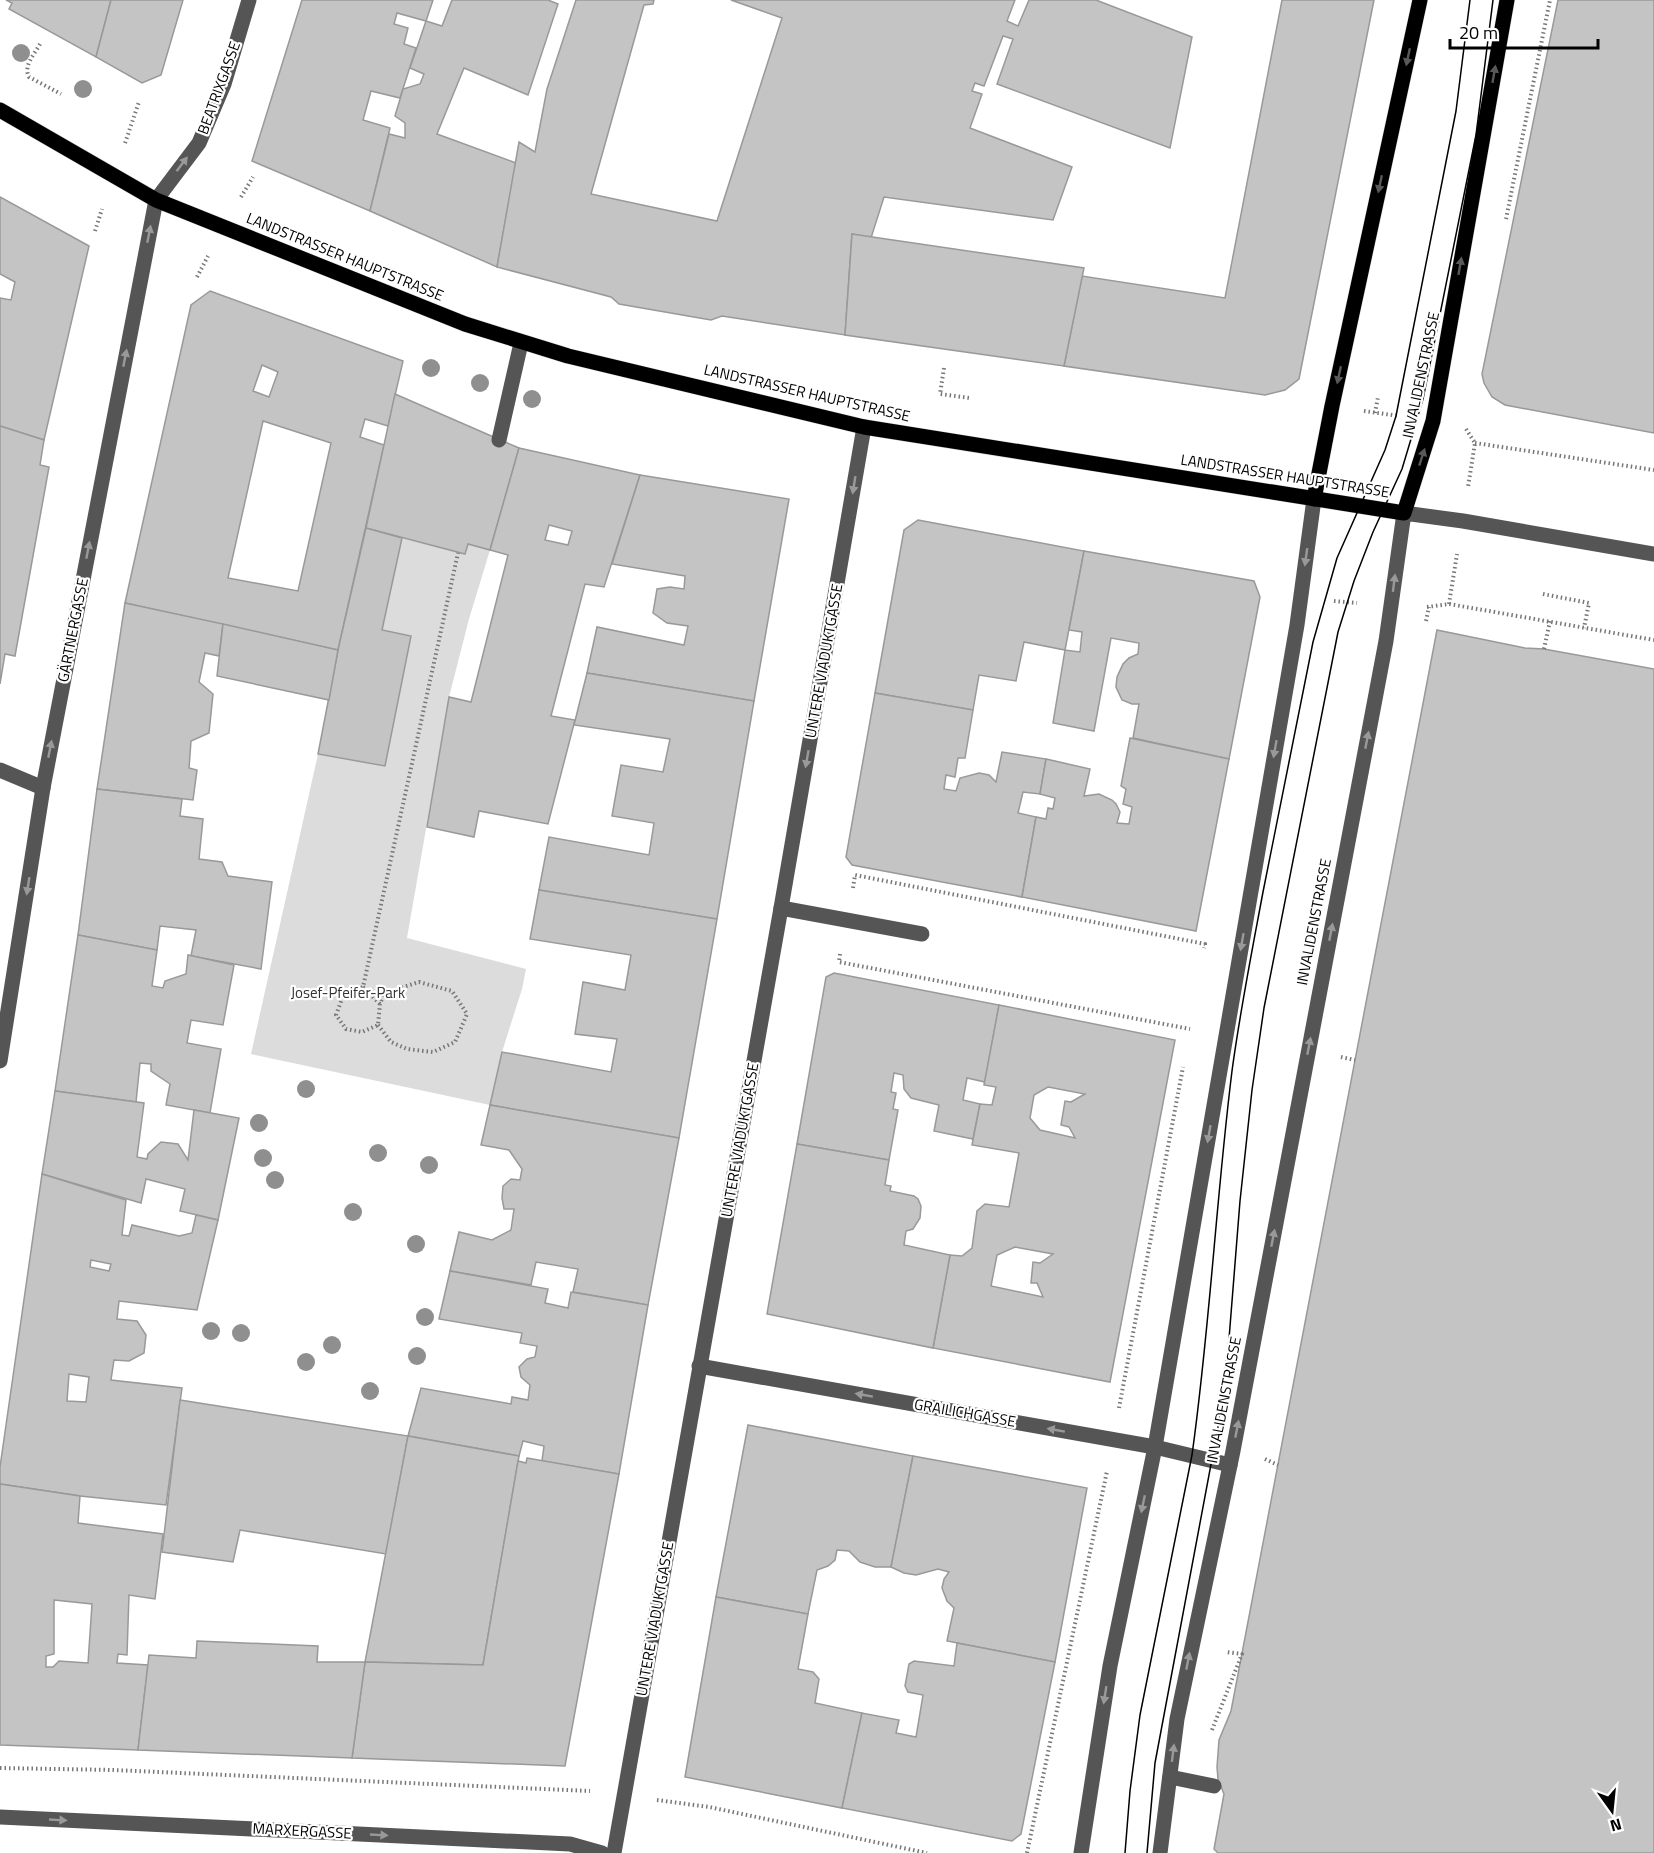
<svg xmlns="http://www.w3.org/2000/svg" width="1654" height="1853" font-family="'Titillium Web',sans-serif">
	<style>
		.green { fill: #dcdcdc }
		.building { fill: #c4c4c4; stroke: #999; stroke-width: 1.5; fill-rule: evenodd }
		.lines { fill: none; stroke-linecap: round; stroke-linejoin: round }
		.major-casing { stroke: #dbdbdb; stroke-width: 16 }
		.path { stroke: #777; stroke-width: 4; stroke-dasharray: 1.5 3; stroke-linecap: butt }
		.minor { stroke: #555; stroke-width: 15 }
		.major { stroke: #000; stroke-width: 15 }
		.tram { stroke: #000; stroke-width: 1.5 }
		.tree { fill: #8f8f8f }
		.oneway { fill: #595959 }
		.oneway2 { fill: #999 }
		.labels { text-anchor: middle; stroke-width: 4.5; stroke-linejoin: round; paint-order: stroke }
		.street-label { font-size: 15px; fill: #000; stroke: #fff }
		.park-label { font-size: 15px; fill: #333; stroke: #fff }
	</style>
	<rect width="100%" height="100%" fill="#fff"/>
	<polygon class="green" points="402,538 465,554 468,544 490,550 469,619 449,697 407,938 526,969 522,989 502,1052 490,1105 251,1054 318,754 385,766 411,637 382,630"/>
	<g class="building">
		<polygon points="6,0 111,0 96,57 9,9 12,3"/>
		<polygon points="111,0 183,0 161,75 142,83 96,57"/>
		<polygon points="302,0 433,0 426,21 397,13 394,24 408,28 404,44 416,48 400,98 371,91 363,120 390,128 370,211 252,161"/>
		<polygon points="452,0 548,0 558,4 528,95 464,68 437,134 516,163 497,267 370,211 389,134 405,138 405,123 395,116 403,89 420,84 424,74 410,68 426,21 442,26"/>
		<polygon points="576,0 654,0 653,4 644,5 591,194 717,221 782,18 731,0 1015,0 1007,21 1018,26 1029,0 1096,0 1192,37 1170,148 997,84 1013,39 1003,36 984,86 975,83 972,91 982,94 970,128 1072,167 1053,220 884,197 871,238 852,234 845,335 722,316 711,320 619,304 611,297 497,267 519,142 535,152 547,89"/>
		<polygon points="1282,0 1374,0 1299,379 1285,390 1265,395 1064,366 1082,276 1225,298"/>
		<polygon points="1558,0 1654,0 1654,433 1505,405 1492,397 1484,383 1482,374"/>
		<polygon points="0,197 89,246 44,440 0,426 0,298 11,300 15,282 0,274"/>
		<polygon points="852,234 1084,268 1064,366 845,335"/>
		<path d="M210,291L403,361L388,426L365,419L360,437L384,445L338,650L125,603L191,305ZM262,365L278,372L269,397L253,391ZM263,421L331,443L298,591L228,578Z"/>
		<polygon points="395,394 519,448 490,550 468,544 465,554 366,528"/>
		<polygon points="0,426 44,440 40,465 49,467 15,656 5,654 0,684"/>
		<path d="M519,448L640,475L604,587L585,584L551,716L575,720L548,824L479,811L474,837L427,827L449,697L471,702L508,555L490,550ZM549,525L572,531L568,545L545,540Z"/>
		<polygon points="640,475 789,499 754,701 587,673 597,627 684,645 688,626 667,623 653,613 657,589 670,587 684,589 685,576 612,564"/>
		<polygon points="918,520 1084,551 1065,650 1024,642 1016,681 979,675 973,710 875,693 904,530"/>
		<polygon points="366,528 402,538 382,630 411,636 385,766 318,754 338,650"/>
		<polygon points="1084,551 1254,581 1260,597 1229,759 1133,738 1139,704 1132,704 1122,700 1116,687 1117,677 1123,664 1129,658 1138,654 1139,643 1111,638 1094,731 1053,723 1065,650 1080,652 1082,632 1069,630"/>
		<polygon points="125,603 223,624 219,656 205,653 199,682 213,694 209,733 191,741 189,768 197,770 193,800 97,789"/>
		<polygon points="223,624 338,650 329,700 217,676"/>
		<polygon points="1437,630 1525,648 1544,649 1654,669 1654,1853 1218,1853 1214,1849 1224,1794 1218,1779 1217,1767 1219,1740 1231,1711"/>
		<polygon points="587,673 754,701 717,919 539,890 549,837 649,855 654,823 612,816 621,765 663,772 670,739 574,725"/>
		<polygon points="875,693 973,710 965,758 958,758 955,777 946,775 944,789 956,791 960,778 979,773 989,775 996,782 1002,752 1046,759 1040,794 1023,792 1018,813 1036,817 1022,897 852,865 846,857"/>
		<polygon points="1130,738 1229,759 1196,931 1022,897 1036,817 1046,819 1048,808 1053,809 1055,798 1040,794 1046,759 1090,769 1084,796 1099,794 1112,800 1116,804 1120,812 1117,823 1129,824 1132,807 1123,804 1126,789 1121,786"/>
		<polygon points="97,789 182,799 180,816 203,819 199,859 222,862 228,876 272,882 261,969 191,956 196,930 160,926 157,950 78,935"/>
		<polygon points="539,890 717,919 679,1138 490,1105 502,1052 611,1072 617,1039 575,1034 583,982 625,990 631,955 530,939"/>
		<polygon points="78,935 157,950 152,986 163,988 165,981 186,974 188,955 234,965 223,1025 191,1020 187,1043 221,1049 210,1113 166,1105 170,1084 151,1071 151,1064 140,1063 136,1102 55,1091"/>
		<polygon points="834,973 999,1005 985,1082 967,1078 963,1100 980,1104 973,1139 934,1131 939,1105 911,1098 904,1089 903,1075 894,1073 891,1092 896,1093 893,1109 898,1110 889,1160 797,1144 826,977"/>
		<path d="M999,1005L1175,1040L1110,1382L933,1348L950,1255L962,1256L972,1248L977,1211L985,1204L1009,1207L1019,1153L972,1145L980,1104L992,1105L996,1087L984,1085ZM1048,1087L1085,1094L1071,1102L1065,1101L1061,1125L1069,1127L1075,1138L1040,1130L1030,1118L1034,1095ZM1015,1247L1053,1254L1040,1263L1033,1262L1031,1283H1037L1043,1297L991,1286L997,1255Z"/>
		<polygon points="55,1091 144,1103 137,1157 147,1159 148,1154 161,1142 178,1144 188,1160 194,1110 239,1118 218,1220 180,1211 185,1189 146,1179 141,1203 42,1174"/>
		<polygon points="490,1105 679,1138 648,1305 573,1292 578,1269 536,1262 531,1285 450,1271 459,1232 492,1240 511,1230 514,1209 504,1209 502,1198 503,1186 511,1179 520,1180 522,1169 509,1150 481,1145"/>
		<polygon points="797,1144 889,1160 885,1185 891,1186 890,1191 914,1196 918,1199 921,1206 920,1218 913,1229 906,1231 904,1245 950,1255 933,1348 767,1314"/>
		<path d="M42,1174L126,1200L122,1235L129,1236L132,1225L179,1236L192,1233L196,1215L218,1220L197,1310L119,1301L117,1319L137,1321L146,1335L144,1353L129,1361L114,1360L111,1380L182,1388L166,1505L80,1496L0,1484V1467ZM91,1260L111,1264L109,1271L90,1267ZM69,1374L89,1377L86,1402L67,1401Z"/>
		<polygon points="450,1271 548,1289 545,1303 568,1308 571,1292 648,1305 619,1474 542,1461 544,1446 523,1441 519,1456 408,1436 421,1388 511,1404 512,1397 528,1400 530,1385 521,1377 519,1367 527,1359 535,1357 537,1346 520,1343 522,1333 439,1319"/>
		<polygon points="180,1400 408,1436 386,1554 240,1530 233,1562 162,1552"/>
		<polygon points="748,1425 913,1456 891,1567 875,1567 860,1562 849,1551 837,1550 835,1560 828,1566 817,1570 808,1614 716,1597"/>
		<polygon points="408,1436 519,1456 483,1665 365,1662"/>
		<polygon points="913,1456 1087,1488 1055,1662 947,1641 954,1608 947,1601 942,1588 944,1579 949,1572 938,1569 916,1575 904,1573 891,1567"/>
		<polygon points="527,1458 619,1474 565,1766 352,1758 365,1662 483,1665 518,1461 526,1463"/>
		<path d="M0,1484L80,1496L78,1523L163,1534L155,1599L129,1595L127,1655L118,1654L117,1663L148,1665L138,1750L0,1745ZM54,1600L92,1604L88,1663L59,1661L53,1667H46V1656L54,1654Z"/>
		<polygon points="716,1597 808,1614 798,1669 813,1672 819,1679 815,1703 862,1713 842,1808 685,1777"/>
		<polygon points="197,1641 318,1646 317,1662 365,1662 352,1758 138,1750 149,1655 196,1658"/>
		<polygon points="957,1643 1055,1662 1021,1834 1012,1841 842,1808 862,1713 899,1720 896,1733 916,1737 923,1695 908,1692 905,1686 909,1664 914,1661 954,1666"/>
	</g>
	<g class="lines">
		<g class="major-casing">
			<g id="major">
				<polyline points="0,110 156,200 465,324 568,356 864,427 1404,513 1433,421 1507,0"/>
				<polyline points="1314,499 1332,406 1420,0"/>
			</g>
		</g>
		<g class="path">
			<path d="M40,44C34,55 23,66 29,77L61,94"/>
			<polyline points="125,143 139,102"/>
			<polyline points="241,197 253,177"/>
			<polyline points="1506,219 1550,0"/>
			<polyline points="95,231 102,209"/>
			<polyline points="197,277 208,256"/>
			<polyline points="944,368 940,394 970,398"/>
			<polyline points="1364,411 1399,416"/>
			<polyline points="1375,413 1378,397"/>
			<polyline points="1466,429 1475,443 1468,487"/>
			<polyline points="1475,443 1654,470"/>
			<polyline points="1543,594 1589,603 1584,628"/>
			<polyline points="1334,601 1357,603"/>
			<polyline points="1449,604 1457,554"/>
			<polyline points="1427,607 1449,604 1654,640"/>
			<polyline points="1426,621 1429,607"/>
			<polyline points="1544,649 1550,621"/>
			<polyline points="853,888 855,875 1205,944 1204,948"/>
			<polyline points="840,954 839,962 1190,1029"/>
			<polyline points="363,987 380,1004"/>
			<polyline points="378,1025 391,1042 407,1049 433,1052 455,1042 467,1014 452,991 419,982 384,993 380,1004 378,1025 362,1032 346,1029 336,1015 343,996 363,987 458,553"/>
			<polyline points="1341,1057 1355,1060"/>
			<polyline points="1119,1408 1183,1067"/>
			<polyline points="1265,1459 1278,1465"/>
			<polyline points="1212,1730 1242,1654 1226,1652"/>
			<polyline points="0,1768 113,1770 590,1791"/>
			<polyline points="657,1800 709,1807 927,1853"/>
			<polyline points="1027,1853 1107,1471"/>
		</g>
		<g class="minor">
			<polyline points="499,440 521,343"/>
			<polyline points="0,770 43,788"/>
			<polyline points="781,908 922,934"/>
			<polyline points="0,1061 43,788 156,200 199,143 224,84 249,0"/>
			<polyline points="699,1366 1155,1447 1230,1465"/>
			<polyline points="1170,1777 1214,1786"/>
			<polyline points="0,1817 570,1844 602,1853"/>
			<polyline points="614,1853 781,908 864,427"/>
			<polyline points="1081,1853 1110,1666 1155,1447 1297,625 1314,499"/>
			<polyline points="1160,1853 1177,1719 1233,1451 1386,641 1404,513 1463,521 1654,554"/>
		</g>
		<use href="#major" class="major"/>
		<g class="tram">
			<path d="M1125,1853L1130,1791L1140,1715L1192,1455C1210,1327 1216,1199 1232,1071C1240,1011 1252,951 1263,892C1280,808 1297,725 1313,642L1337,558L1385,450L1396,416L1456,111L1470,0"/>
			<polyline points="1147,1853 1155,1763 1218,1427 1229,1339 1240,1201 1252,1090 1264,1008 1338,632 1354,581 1373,532 1402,469 1423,399 1476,135 1493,0"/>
		</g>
	</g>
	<g class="tree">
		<circle cx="21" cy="53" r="9"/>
		<circle cx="83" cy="89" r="9"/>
		<circle cx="431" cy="368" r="9"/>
		<circle cx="480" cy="383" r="9"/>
		<circle cx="532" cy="399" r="9"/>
		<circle cx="306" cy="1089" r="9"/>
		<circle cx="259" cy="1123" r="9"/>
		<circle cx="378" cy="1153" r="9"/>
		<circle cx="263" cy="1158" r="9"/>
		<circle cx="429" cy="1165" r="9"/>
		<circle cx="275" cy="1180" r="9"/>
		<circle cx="353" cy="1212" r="9"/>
		<circle cx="416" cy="1244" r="9"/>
		<circle cx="425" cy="1317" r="9"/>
		<circle cx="211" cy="1331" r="9"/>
		<circle cx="241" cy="1333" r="9"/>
		<circle cx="332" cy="1345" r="9"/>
		<circle cx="417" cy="1356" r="9"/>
		<circle cx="306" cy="1362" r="9"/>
		<circle cx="370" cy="1391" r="9"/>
	</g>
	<defs><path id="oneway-solid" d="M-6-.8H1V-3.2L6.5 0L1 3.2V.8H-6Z" transform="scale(1.5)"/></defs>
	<g class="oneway">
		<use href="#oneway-solid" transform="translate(1408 57) rotate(102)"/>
		<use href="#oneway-solid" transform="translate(1494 74) rotate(-80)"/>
		<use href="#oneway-solid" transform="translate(1380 184) rotate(102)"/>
		<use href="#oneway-solid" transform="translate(1460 266) rotate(-80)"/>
		<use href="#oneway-solid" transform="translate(1339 375) rotate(102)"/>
		<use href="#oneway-solid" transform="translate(1422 457) rotate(-72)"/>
	</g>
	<g class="oneway2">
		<use href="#oneway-solid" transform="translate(182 164) rotate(-53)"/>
		<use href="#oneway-solid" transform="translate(149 234) rotate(-79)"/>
		<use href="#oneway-solid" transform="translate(125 358) rotate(-79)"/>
		<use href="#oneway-solid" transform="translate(854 485) rotate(99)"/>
		<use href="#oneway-solid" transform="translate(88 550) rotate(-79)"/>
		<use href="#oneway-solid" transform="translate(1306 557) rotate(98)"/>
		<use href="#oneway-solid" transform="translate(1394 583) rotate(-83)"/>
		<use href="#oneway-solid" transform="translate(1367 740) rotate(-79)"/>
		<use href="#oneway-solid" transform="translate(50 749) rotate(-79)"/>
		<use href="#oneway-solid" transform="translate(1275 749) rotate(100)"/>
		<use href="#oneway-solid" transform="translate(807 759) rotate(100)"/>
		<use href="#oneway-solid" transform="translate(28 886) rotate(99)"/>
		<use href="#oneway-solid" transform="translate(1331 932) rotate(-79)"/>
		<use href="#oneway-solid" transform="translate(1242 942) rotate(100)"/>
		<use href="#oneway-solid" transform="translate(1309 1046) rotate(-79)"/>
		<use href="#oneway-solid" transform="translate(1209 1134) rotate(100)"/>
		<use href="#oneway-solid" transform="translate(1273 1238) rotate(-79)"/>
		<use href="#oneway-solid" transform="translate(864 1395) rotate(-170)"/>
		<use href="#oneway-solid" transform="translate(1237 1429) rotate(-79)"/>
		<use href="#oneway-solid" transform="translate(1056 1430) rotate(-170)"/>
		<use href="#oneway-solid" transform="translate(1143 1504) rotate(102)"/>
		<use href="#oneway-solid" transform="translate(1188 1661) rotate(-79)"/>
		<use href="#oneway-solid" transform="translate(1105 1695) rotate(99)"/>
		<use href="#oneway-solid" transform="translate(1173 1753) rotate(-83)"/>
		<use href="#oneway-solid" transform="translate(58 1820) rotate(3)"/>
		<use href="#oneway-solid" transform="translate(379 1835) rotate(3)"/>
	</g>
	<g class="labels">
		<g class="street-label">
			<text transform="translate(219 88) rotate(-70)" y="5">BEATRIXGASSE</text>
			<text transform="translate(345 257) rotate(22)" y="5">LANDSTRASSER HAUPTSTRASSE</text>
			<text transform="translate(1421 375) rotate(-78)" y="5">INVALIDENSTRASSE</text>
			<text transform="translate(807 393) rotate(13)" y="5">LANDSTRASSER HAUPTSTRASSE</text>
			<text transform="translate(1285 476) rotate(9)" y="5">LANDSTRASSER HAUPTSTRASSE</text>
			<text transform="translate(73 630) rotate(-79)" y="5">GÄRTNERGASSE</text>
			<text transform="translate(824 661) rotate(-80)" y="5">UNTERE VIADUKTGASSE</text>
			<text transform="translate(1314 922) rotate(-79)" y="5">INVALIDENSTRASSE</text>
			<text transform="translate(740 1140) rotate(-80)" y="5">UNTERE VIADUKTGASSE</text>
			<text transform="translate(1224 1400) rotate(-79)" y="5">INVALIDENSTRASSE</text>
			<text transform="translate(965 1413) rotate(10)" y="5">GRAILICHGASSE</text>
			<text transform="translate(655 1619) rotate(-80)" y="5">UNTERE VIADUKTGASSE</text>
			<text transform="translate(302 1831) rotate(3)" y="5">MARXERGASSE</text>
		</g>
		<g class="park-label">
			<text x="348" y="998">Josef-Pfeifer-Park</text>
		</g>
	</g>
	<g transform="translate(1612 1811) rotate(165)" stroke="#ffffff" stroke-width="4.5" paint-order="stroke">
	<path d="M0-4.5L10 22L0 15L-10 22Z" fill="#000000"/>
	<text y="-9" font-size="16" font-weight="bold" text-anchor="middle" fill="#000000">N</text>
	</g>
	<path d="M1450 39v9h148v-9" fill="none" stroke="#000000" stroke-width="3"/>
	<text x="1459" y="39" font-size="18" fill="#000000" stroke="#ffffff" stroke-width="4.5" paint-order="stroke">20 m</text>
</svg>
